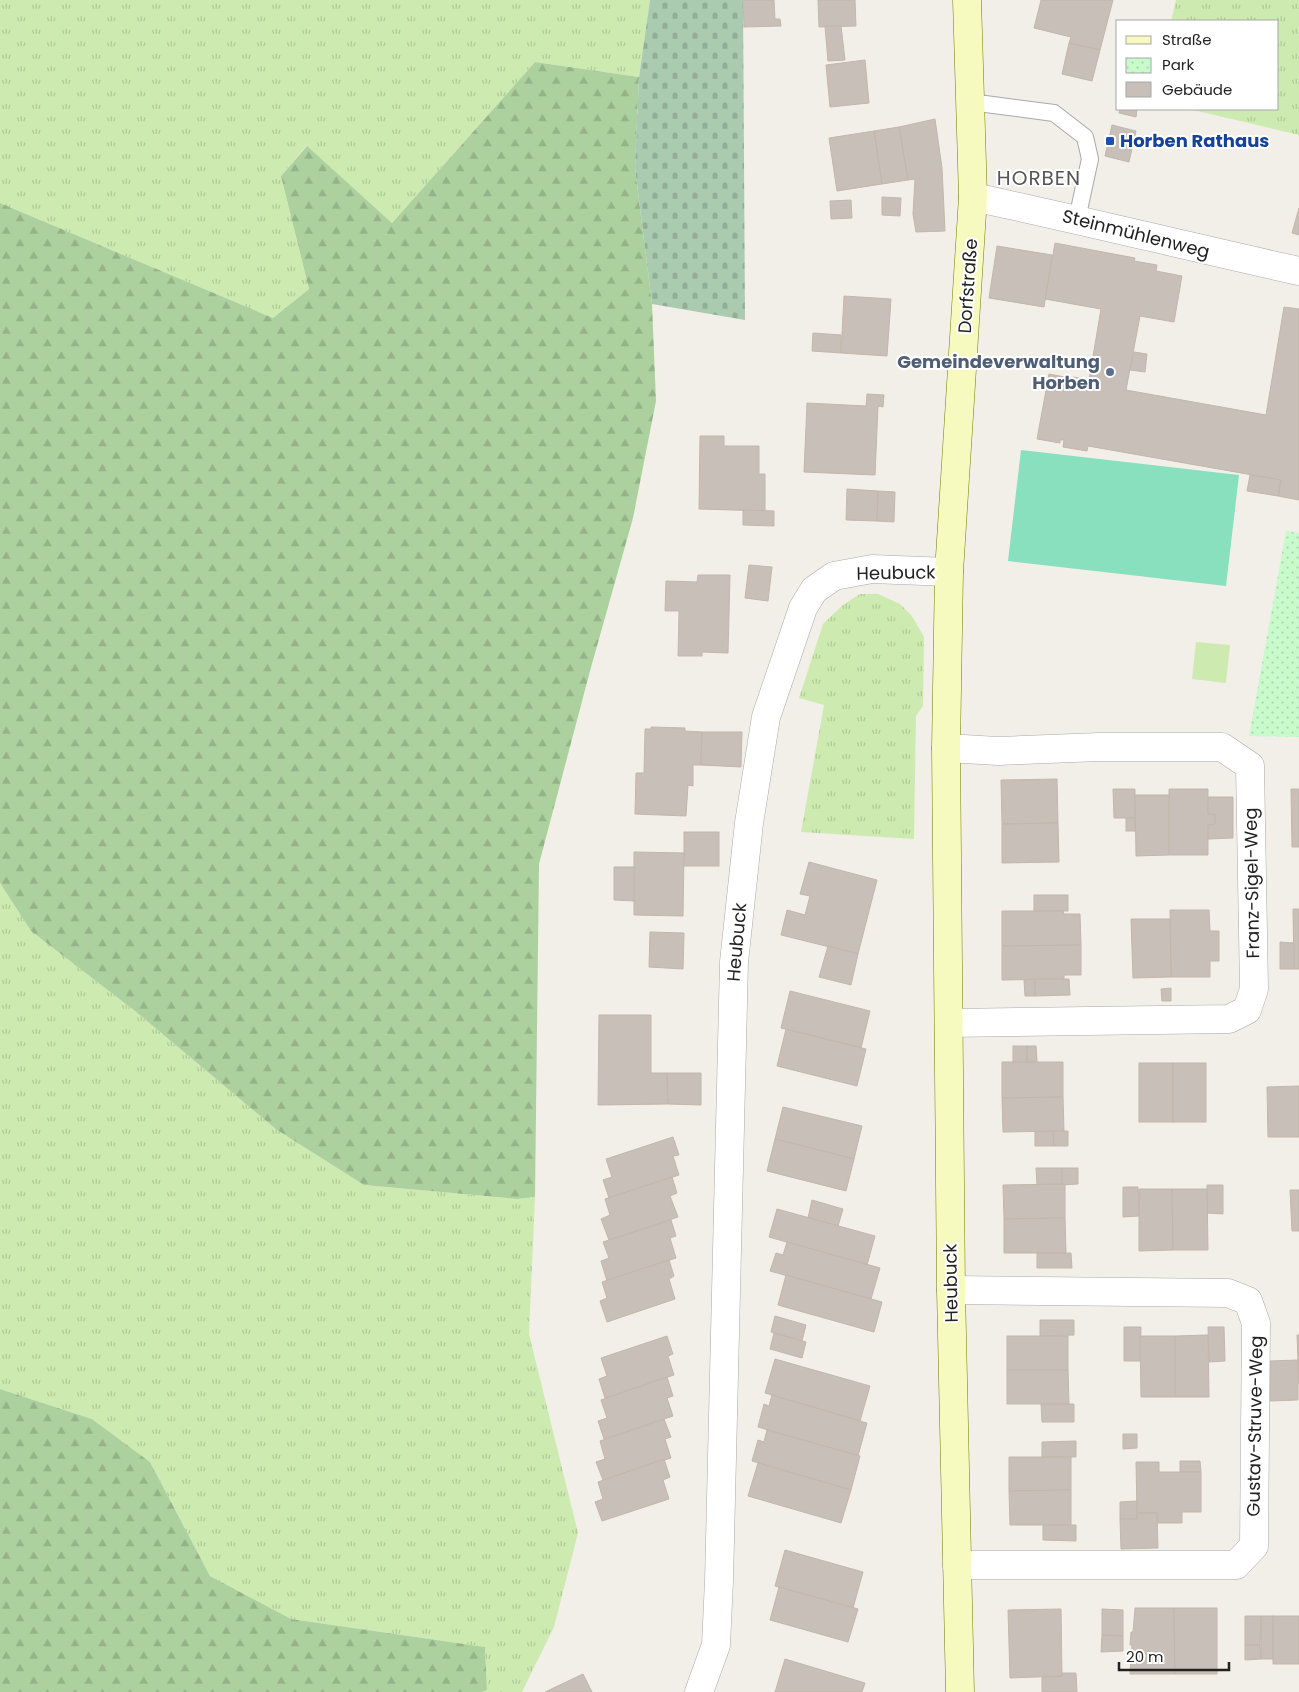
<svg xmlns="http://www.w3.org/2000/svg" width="1299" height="1692" font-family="Poppins,sans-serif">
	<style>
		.grass { fill: url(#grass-tufts) }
		.forest { fill: url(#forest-firs) }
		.cemetery { fill: url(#cemetery-stones) }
		.park { fill: url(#park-dots) }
		.garden { fill: #cdebb0 }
		.pitch { fill: #88e0be }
		.building { fill: #c7bfb8; stroke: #c4b6ab }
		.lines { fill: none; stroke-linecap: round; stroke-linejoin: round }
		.lane-casing { stroke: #a9a9a9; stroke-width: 18 }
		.street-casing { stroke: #a9a9a9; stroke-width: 29 }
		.secondary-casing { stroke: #707d05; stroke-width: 29 }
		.lane { stroke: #fff; stroke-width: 16 }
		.street { stroke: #fff; stroke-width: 28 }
		.secondary { stroke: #f7fabf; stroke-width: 28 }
		.transit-dot { fill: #1a4fb4; stroke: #fff; stroke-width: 2 }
		.service-dot { fill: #5c6f8a; stroke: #fff; stroke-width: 2 }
		.labels { text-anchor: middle; stroke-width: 4; stroke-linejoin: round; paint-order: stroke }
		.transit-label { font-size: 18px; font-weight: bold; fill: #164399; stroke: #fff; text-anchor: start }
		.street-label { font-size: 18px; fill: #222; stroke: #fff }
		.service-label { font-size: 18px; font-weight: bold; fill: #4e5e75; stroke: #fff; text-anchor: end }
		.quarter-label { font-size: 20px; letter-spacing: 1px; fill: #555; stroke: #fff }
	</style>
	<defs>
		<pattern id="grass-tufts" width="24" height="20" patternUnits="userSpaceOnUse" patternTransform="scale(1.25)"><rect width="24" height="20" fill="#cdebb0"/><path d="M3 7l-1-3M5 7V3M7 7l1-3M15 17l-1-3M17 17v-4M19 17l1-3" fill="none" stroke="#b0c997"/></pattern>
		<pattern id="forest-firs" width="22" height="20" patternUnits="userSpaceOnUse" patternTransform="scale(1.25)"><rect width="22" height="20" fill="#add19e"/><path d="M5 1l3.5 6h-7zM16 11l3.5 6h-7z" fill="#95b388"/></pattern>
		<pattern id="cemetery-stones" width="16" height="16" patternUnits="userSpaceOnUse" patternTransform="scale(1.25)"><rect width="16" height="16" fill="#aacbaf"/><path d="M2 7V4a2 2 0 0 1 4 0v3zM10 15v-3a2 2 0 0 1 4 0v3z" fill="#92ae96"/></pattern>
		<pattern id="park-dots" width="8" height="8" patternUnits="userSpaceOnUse" patternTransform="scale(1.25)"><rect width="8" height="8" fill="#c8facc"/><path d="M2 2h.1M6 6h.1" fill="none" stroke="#acd6af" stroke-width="1.8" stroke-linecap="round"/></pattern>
	</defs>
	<rect width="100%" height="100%" fill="#f2efe9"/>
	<g class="grass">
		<polygon points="0,0 650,0 639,77 535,62 392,223 306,146 281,176 309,289 273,318 0,203"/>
		<polygon points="1176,0 1299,0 1299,135 1189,109 1278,109 1278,21 1171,21"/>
		<polygon points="860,594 878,594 900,604 912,616 924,637 923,706 916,716 914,839 801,832 824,705 799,698 823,624 843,605"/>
		<polygon points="0,883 31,931 135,1011 277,1130 364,1185 517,1199 535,1197 529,1334 578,1533 554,1627 522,1692 482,1692 487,1690 485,1647 291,1619 210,1576 150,1462 92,1419 0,1389"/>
	</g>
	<g class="forest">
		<polygon points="535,62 639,77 635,168 652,304 656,401 633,518 590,671 539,864 535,1197 517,1199 364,1185 277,1130 135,1011 31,931 0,883 0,203 273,318 309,289 281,176 307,146 392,223"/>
		<polygon points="0,1389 92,1419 150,1462 210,1576 291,1619 485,1647 487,1690 482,1692 0,1692"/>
	</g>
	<polygon class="cemetery" points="650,0 743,0 745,320 652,304 635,168 639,77"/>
	<polygon class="park" points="1286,531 1299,533 1299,737 1249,736"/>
	<polygon class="garden" points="1196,642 1230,645 1226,683 1192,679"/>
	<polygon class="pitch" points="1021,450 1239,475 1226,586 1008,561"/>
	<g class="building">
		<polygon points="743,0 774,0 775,19 780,19 781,26 744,27"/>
		<polygon points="818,0 855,0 856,26 819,27"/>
		<polygon points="1041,0 1113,0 1100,50 1069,43 1071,37 1034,28"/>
		<polygon points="825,26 841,26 845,60 828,61"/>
		<polygon points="1069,43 1100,50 1092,81 1062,74"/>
		<polygon points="865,60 869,103 830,107 826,65"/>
		<polygon points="1120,109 1137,109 1136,117 1119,113"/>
		<polygon points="935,119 942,168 945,231 916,232 913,214 915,179 908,180 899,127"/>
		<polygon points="1112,125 1136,131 1129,162 1105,156"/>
		<polygon points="899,127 908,180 882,184 874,131"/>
		<polygon points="874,131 882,184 837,191 829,138"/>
		<polygon points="882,197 901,198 900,216 882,215"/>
		<polygon points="851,200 852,218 831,219 830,201"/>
		<polygon points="1299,208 1299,235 1292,233"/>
		<polygon points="1055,243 1135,258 1134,261 1157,265 1156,271 1182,276 1174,322 1140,316 1126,390 1266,415 1284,307 1299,309 1299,500 1278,496 1281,480 1088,446 1087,451 1063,447 1064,440 1060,440 1060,443 1037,439 1049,374 1070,378 1070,380 1072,381 1073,377 1089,380 1101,309 1045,299"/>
		<polygon points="997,246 1052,255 1044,307 989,298"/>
		<polygon points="844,296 891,299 887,356 841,353"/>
		<polygon points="813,333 841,335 841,353 812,351"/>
		<polygon points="1134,352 1147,354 1145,372 1130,370"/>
		<polygon points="867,394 884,395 883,407 878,406 875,475 804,472 807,403 866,406"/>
		<polygon points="700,436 724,436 724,446 759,446 759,474 765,474 765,511 699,509"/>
		<polygon points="1250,475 1281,480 1278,496 1247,491"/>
		<polygon points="847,489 878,491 877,521 846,520"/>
		<polygon points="878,491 895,492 894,522 877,521"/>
		<polygon points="743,510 774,511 774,526 743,525"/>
		<polygon points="749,565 772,567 768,601 745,598"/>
		<polygon points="698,575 730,575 728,653 702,652 702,656 678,656 679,611 665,611 666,581 697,582"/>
		<polygon points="651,727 685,728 685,731 702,732 701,765 693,765 693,786 688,785 686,816 635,814 636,773 644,773 645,729 651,729"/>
		<polygon points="702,732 742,732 741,767 701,765"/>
		<polygon points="1057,779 1058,823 1002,824 1001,780"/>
		<polygon points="1113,789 1135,789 1135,818 1114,818"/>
		<polygon points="1169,789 1208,789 1208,814 1215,814 1215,824 1208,825 1208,855 1169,855"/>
		<polygon points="1291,789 1299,789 1299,847 1292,847"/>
		<polygon points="1135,795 1169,795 1169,855 1136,856"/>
		<polygon points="1208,797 1233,797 1233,838 1208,839 1208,825 1215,824 1215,814 1208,814"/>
		<rect x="1126" y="818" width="9" height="13"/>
		<polygon points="1058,823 1059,862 1002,863 1002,824"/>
		<rect x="684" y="832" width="35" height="34"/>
		<polygon points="634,852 684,853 683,916 634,915"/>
		<polygon points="809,862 877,880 858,954 781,935 787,910 805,915 810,896 800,894"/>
		<polygon points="614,867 634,867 634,901 614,900"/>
		<rect x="1034" y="895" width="34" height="16"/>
		<polygon points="1293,909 1299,909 1299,969 1294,969"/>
		<polygon points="1170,910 1209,910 1210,931 1219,931 1219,961 1210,961 1210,977 1171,977"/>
		<polygon points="1002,911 1063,911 1064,914 1080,914 1081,945 1002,946"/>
		<polygon points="1131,919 1170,919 1171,977 1133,978"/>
		<polygon points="650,932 684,933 683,969 649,967"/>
		<polygon points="1280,942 1294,943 1294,969 1280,969"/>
		<polygon points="1081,945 1081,975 1064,975 1064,979 1002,980 1002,946"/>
		<polygon points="828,946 858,954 851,985 819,977"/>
		<polygon points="1035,979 1035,996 1025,996 1024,980"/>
		<polygon points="1035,979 1069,979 1070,995 1035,996"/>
		<polygon points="1171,988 1171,1001 1162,1001 1161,989"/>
		<polygon points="790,991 870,1011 861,1048 781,1028"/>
		<polygon points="599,1015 651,1015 651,1073 667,1073 668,1104 598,1105"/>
		<polygon points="786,1029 866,1049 857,1086 777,1066"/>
		<rect x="1013" y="1046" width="14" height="16"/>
		<polygon points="1027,1046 1036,1046 1037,1062 1027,1062"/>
		<polygon points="1002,1062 1063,1062 1063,1097 1002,1098"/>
		<rect x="1139" y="1063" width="34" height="59"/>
		<rect x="1173" y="1063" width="33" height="59"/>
		<polygon points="667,1073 701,1073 701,1105 668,1104"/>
		<polygon points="1299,1086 1299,1137 1268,1137 1267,1087"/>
		<polygon points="1063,1097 1064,1131 1003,1132 1002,1098"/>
		<polygon points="783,1107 862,1126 854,1159 775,1139"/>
		<polygon points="1053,1131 1054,1146 1035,1146 1035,1132"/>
		<polygon points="1053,1131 1068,1131 1068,1146 1054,1146"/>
		<polygon points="673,1137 679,1155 673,1156 679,1175 609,1198 603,1180 612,1177 606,1159"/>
		<polygon points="775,1139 854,1159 846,1191 767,1171"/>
		<polygon points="1036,1168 1062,1168 1062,1185 1037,1185"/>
		<polygon points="1062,1168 1078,1168 1078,1184 1062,1185"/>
		<polygon points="672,1177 677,1193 670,1196 678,1217 609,1240 601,1219 610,1215 605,1199"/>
		<polygon points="1065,1184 1065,1218 1004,1219 1003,1185"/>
		<polygon points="1207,1185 1223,1185 1223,1214 1207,1213"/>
		<polygon points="1123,1187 1138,1187 1139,1216 1123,1217"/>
		<polygon points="1139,1189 1172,1189 1173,1250 1139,1251"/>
		<polygon points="1172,1189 1207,1189 1208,1250 1173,1250"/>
		<polygon points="1290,1190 1299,1190 1299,1231 1292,1231"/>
		<polygon points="812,1200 843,1209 838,1226 808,1218"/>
		<polygon points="777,1209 875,1236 867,1265 769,1237"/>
		<polygon points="1065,1218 1066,1253 1004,1253 1004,1219"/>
		<polygon points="671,1220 676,1236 670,1238 676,1258 607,1281 601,1261 609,1258 603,1242"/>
		<polygon points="787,1242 880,1268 871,1299 770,1271 776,1253 783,1255"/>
		<polygon points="1037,1253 1071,1253 1072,1268 1037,1268"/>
		<polygon points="669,1260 674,1276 669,1279 675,1299 607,1322 600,1301 607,1298 602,1282"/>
		<polygon points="786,1275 882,1302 874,1332 778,1305"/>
		<polygon points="775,1316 806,1325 802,1341 771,1332"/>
		<polygon points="1040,1320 1074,1320 1074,1335 1040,1336"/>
		<polygon points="1124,1327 1141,1327 1140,1361 1124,1361"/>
		<polygon points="1208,1327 1224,1327 1225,1361 1209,1362"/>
		<polygon points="774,1333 806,1342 802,1358 770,1349"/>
		<polygon points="1208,1335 1209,1397 1175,1397 1175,1336"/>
		<polygon points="1297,1335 1299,1335 1298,1384 1298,1360"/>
		<polygon points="667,1336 673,1354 668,1356 674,1375 605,1398 599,1379 607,1376 601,1358"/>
		<rect x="1007" y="1336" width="61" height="34"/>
		<polygon points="1140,1336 1175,1336 1175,1397 1141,1397"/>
		<polygon points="775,1359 870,1386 860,1421 765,1393"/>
		<polygon points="1298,1360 1298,1400 1270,1401 1270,1361"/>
		<polygon points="1007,1370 1068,1370 1069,1404 1007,1404"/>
		<polygon points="667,1377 673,1396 667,1398 673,1416 604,1439 598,1421 607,1418 601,1400"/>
		<polygon points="772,1395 867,1423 858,1456 758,1427 764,1404 769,1406"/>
		<polygon points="1041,1404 1074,1404 1074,1422 1042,1422"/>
		<polygon points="664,1419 671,1437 665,1439 671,1458 603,1480 596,1462 605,1459 600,1441"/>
		<polygon points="767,1430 860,1456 851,1490 752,1461 758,1440 764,1442"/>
		<polygon points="1123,1434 1137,1434 1137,1448 1123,1449"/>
		<polygon points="1076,1441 1076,1457 1042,1457 1042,1442"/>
		<polygon points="1009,1457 1071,1457 1071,1490 1009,1491"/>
		<polygon points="664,1459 670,1477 663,1480 669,1499 602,1521 595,1502 603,1499 598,1482"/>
		<polygon points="1180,1461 1200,1461 1201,1472 1180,1472"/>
		<polygon points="1136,1462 1159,1462 1159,1472 1201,1472 1201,1512 1182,1512 1182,1523 1158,1523 1157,1513 1137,1513"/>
		<polygon points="758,1463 851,1490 841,1523 748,1496"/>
		<polygon points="1071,1490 1071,1525 1010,1525 1009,1491"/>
		<polygon points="1137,1501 1137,1519 1120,1519 1120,1502"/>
		<polygon points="1137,1513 1157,1513 1158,1548 1121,1549 1120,1519 1137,1519"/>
		<polygon points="1043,1525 1076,1525 1076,1541 1043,1540"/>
		<polygon points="785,1550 863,1572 853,1608 775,1586"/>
		<polygon points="779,1587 858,1609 848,1642 770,1620"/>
		<polygon points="1135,1608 1174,1608 1175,1674 1130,1674 1132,1645 1130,1645 1131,1632 1133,1632"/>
		<polygon points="1174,1608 1217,1608 1217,1674 1175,1674"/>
		<polygon points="1061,1609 1062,1676 1010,1678 1008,1610"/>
		<polygon points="1102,1609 1123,1610 1123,1636 1102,1635"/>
		<polygon points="1245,1616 1261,1616 1260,1645 1245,1645"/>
		<rect x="1261" y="1616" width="12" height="43"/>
		<rect x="1273" y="1616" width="26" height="48"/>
		<polygon points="1102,1635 1123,1636 1123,1651 1101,1652"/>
		<polygon points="1245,1645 1260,1645 1261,1659 1245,1660"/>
		<polygon points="785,1659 865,1683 862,1692 775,1692"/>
		<polygon points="1062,1673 1076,1673 1077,1692 1042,1692 1042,1677 1062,1676"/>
		<polygon points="583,1674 592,1692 545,1692"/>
	</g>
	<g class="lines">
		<g class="lane-casing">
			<polyline id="lane" points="970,102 1054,113 1085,137 1090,159 1077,219"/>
		</g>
		<g class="street-casing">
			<g id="street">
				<path d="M973,197C1082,220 1190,247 1299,271"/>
				<polyline points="946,748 998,751 1099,747 1222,747 1250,766 1254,989 1247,1010 1229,1019 949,1023"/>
				<polyline points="951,1290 1228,1293 1248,1301 1256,1323 1254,1546 1236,1565 957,1565"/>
				<polyline points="699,1692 716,1645 719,1581 734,962 749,823 766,717 803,608 814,590 834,576 872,569 949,572"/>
			</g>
		</g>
		<g class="secondary-casing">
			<polyline id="secondary" points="960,1692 951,1290 946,748 949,572 973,197 967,0"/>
		</g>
		<use href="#lane" class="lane"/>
		<use href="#street" class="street"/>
		<use href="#secondary" class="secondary"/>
	</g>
	<rect class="transit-dot" x="1105" y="136" width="10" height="10" rx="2.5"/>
	<circle class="service-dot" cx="1110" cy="372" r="5"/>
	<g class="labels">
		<g class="transit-label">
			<text x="1120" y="147">Horben Rathaus</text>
		</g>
		<g class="street-label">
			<text transform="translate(1136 234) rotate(14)" y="6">Steinmühlenweg</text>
			<text transform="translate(968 286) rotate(-86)" y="6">Dorfstraße</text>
			<text transform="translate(896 573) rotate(-1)" y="6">Heubuck</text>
			<text transform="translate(1252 883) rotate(-91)" y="6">Franz-Sigel-Weg</text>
			<text transform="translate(737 942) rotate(-85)" y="6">Heubuck</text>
			<text transform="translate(951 1283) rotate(-91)" y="6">Heubuck</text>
			<text transform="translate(1255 1426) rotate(-89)" y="6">Gustav-Struve-Weg</text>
		</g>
		<g class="service-label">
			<text x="1100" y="368">Gemeindeverwaltung<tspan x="1100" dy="21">Horben</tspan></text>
		</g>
		<g class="quarter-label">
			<text x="1039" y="185">HORBEN</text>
		</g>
	</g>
	<rect x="1116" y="20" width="162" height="90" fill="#ffffff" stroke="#a7a7a7"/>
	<rect x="1126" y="36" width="25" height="8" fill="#f7fabf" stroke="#a7a7a7"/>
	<text x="1162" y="45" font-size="15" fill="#222222">Straße</text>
	<rect x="1126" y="58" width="25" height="15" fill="url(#park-dots)" stroke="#a7a7a7"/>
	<text x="1162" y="70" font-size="15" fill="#222222">Park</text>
	<rect x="1126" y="82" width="25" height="15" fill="#c7bfb8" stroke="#a7a7a7"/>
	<text x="1162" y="95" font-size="15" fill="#222222">Gebäude</text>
	<path d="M1119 1662v8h110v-8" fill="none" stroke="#222222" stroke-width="2.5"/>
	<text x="1126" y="1662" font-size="15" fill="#222222" stroke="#ffffff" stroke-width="4" paint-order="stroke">20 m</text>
</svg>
